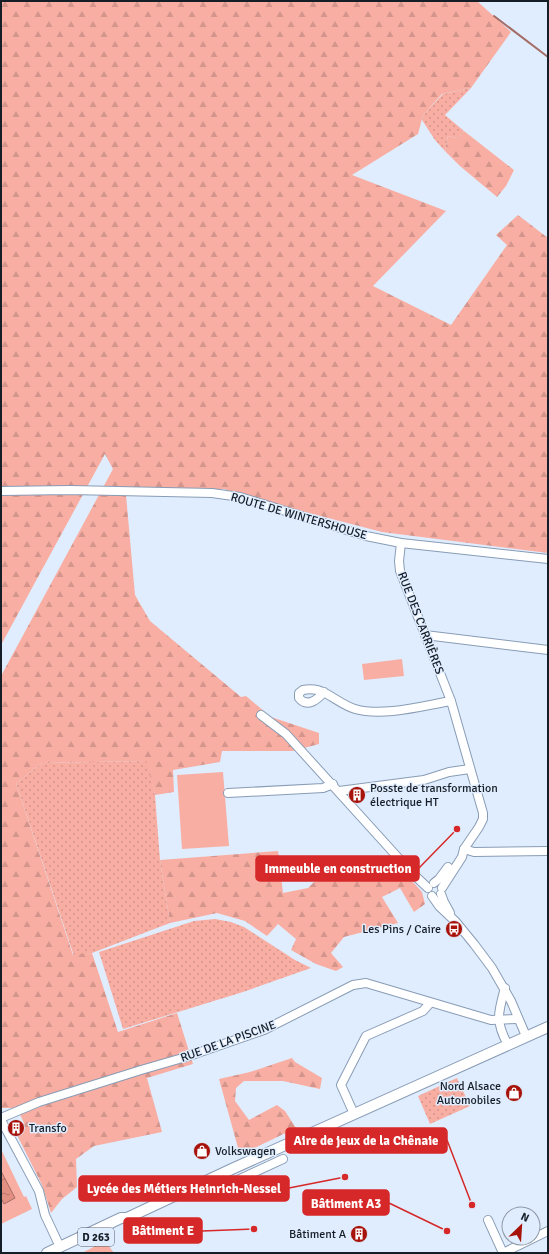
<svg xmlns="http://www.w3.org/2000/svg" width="549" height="1254" font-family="Signika,sans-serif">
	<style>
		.grass { fill: url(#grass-dots) }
		.forest { fill: url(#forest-firs) }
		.pitch { fill: #f8aea2 }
		.water { fill: url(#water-ripples); stroke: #a56d67 }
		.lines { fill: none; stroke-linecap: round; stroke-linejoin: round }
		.stream { stroke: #a56d67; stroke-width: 2 }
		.minor-casing { stroke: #889cb6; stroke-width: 10 }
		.major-casing { stroke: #889cb6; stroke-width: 12 }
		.minor { stroke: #fff; stroke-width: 8 }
		.major { stroke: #fff; stroke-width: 10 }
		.labels { text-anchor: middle; stroke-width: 3; stroke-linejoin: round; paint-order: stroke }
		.shield { fill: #e0edfe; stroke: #525b68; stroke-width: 1 }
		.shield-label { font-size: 11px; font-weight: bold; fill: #151d27 }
		.street-label { font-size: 12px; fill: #151d27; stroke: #e0edfe }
		.poi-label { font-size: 12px; fill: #151d27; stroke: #e0edfe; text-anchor: start }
		.leader { fill: none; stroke: #d62828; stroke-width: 1.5 }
		.callout-dot { fill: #d62828; stroke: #e0edfe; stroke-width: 1.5 }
		.callout { fill: #d62828; stroke: #d62828; stroke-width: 1.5 }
		.callout-label { font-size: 13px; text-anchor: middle; font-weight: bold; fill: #fff }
	</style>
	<defs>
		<pattern id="grass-dots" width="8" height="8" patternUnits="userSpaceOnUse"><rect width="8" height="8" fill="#f8aea2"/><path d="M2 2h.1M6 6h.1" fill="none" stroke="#d4958c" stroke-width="1.8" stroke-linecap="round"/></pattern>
		<pattern id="forest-firs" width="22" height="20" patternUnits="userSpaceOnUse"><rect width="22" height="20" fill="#f8aea2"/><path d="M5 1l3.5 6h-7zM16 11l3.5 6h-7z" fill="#d4958c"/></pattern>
		<pattern id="water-ripples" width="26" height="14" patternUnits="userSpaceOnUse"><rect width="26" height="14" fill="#e38f82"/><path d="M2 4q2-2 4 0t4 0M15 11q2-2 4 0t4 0" fill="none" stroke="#b7746a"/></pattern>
	</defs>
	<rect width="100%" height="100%" fill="#e0edfe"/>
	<g class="grass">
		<polygon points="471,88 445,115 464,131 458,138 448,136 445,151 435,140 422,120 423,115 443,94"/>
		<polygon points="147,761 155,795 160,860 170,923 92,953 74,956 16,783 42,763"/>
		<polygon points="215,919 231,922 244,927 295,960 311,968 243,992 123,1029 99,952 194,921"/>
		<polygon points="457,1078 470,1106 430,1124 418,1096"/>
	</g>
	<g class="forest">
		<polygon points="1,1 477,1 511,32 471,88 442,94 423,115 418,134 352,175 446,211 373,286 451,325 507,245 496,235 518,215 548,238 548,553 382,532 259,500 224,489 126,495 135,595 150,621 241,697 246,696 271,717 319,733 319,744 293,751 222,751 220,762 173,770 174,792 155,795 146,761 42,763 16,783 73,955 92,953 118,1032 177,1013 193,1064 147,1078 162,1132 94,1146 76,1159 77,1187 62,1199 51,1213 42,1185 17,1135 24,1123 17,1108 2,1108 1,1106 1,676 113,469 105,454 1,645"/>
		<polygon points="464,131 514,170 506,186 497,197 460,166 445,151 448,136 458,138"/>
		<polygon points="278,851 283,893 308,888 314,882 353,876 395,862 422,892 425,904 414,912 400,888 382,897 398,923 344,937 331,953 343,967 336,971 316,964 291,950 296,939 278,924 267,936 245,921 217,913 170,923 160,860"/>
		<polygon points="292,1058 295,1062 322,1078 320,1089 283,1081 244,1081 236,1088 235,1101 249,1120 277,1105 285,1111 296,1128 240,1155 219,1079 250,1072"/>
		<polygon points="105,1241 114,1253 82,1253"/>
	</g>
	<g class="pitch">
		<polygon points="402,659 404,676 364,680 362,664"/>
		<polygon points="223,772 229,846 182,849 177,775"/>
		<polygon points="1,1149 24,1197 26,1196 32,1209 1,1224"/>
	</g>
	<polygon class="water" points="1,1171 15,1198 4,1204 1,1198"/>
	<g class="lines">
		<polyline class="stream" points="494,16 548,57"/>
		<g class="minor-casing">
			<g id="minor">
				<polyline points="1,491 70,490 212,493 240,497 366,536 401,543 548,559"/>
				<polyline points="401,543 399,561 400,571 451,701 483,813 483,819 479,827 464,849 462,857 442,888"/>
				<polyline points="425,635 548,650"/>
				<path d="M324,692C317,700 307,708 299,698V693L303,690C312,688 320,690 327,694C336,699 345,706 355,709C383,717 422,706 451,701"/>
				<polyline points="261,715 286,734 412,873 428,888"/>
				<polyline points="339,791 424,780 449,772 470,769"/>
				<polyline points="228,793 323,788 333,784"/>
				<polyline points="464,849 474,852 548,851"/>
				<polyline points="434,883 439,879 448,867"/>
				<polyline points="441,894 444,902 450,913"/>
				<polyline points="432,896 439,906 456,922 474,944 492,968 511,1001 526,1036"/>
				<path d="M505,988C498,1013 495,1021 508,1045"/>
				<polyline points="354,1114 341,1085 366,1036 423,1011 430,1003"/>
				<polyline points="1,1118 39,1102 141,1070 186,1057 264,1030 353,985 366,983 491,1020 518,1019"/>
				<polyline points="1,1120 39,1191 45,1215 60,1247"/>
				<polyline points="229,1184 283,1159"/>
				<polyline points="488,1220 503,1253"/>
				<polyline points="503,1253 548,1231"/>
			</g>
		</g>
		<g class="major-casing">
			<polyline id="major" points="47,1253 121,1218 127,1218 234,1168 548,1027"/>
		</g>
		<use href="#minor" class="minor"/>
		<use href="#major" class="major"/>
	</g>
	<defs>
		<g id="building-disc" transform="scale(0.9)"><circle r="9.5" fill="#a7130b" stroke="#e0edfe"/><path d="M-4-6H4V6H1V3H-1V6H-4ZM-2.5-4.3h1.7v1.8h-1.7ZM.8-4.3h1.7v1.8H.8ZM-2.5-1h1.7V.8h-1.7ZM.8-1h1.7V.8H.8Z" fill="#fff"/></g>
		<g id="bus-disc" transform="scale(0.9)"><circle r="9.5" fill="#a7130b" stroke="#e0edfe"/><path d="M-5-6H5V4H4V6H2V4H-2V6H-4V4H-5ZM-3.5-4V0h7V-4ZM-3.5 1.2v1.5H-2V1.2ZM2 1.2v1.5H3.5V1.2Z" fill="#fff"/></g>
		<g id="shop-disc" transform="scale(0.9)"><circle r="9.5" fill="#a7130b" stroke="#e0edfe"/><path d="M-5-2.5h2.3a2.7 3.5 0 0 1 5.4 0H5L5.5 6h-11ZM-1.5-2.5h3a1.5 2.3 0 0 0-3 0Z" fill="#fff"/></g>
	</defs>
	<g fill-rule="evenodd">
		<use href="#building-disc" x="357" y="795"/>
		<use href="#bus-disc" x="454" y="929"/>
		<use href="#shop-disc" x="514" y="1093"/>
		<use href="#building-disc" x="16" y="1128"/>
		<use href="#shop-disc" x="202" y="1151"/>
		<use href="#building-disc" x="359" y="1234"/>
	</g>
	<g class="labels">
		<rect class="shield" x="78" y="1228" width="36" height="18" rx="3"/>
		<g class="shield-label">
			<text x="96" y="1241">D 263</text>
		</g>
		<g class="street-label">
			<text transform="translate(299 516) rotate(16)" y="4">ROUTE DE WINTERSHOUSE</text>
			<text transform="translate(421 623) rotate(69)" y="4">RUE DES CARRIÈRES</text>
			<text transform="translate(228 1041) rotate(-20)" y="4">RUE DE LA PISCINE</text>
		</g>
		<g class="poi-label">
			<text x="370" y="792">Posste de transformation<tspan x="370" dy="14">électrique HT</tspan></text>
			<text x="441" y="933" text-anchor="end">Les Pins / Caire</text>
			<text x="501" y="1090" text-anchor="end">Nord Alsace<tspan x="501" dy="14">Automobiles</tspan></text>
			<text x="29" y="1132">Transfo</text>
			<text x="215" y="1155">Volkswagen</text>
			<text x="346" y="1238" text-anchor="end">Bâtiment A</text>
		</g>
	</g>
	<path class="leader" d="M457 829L419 868M472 1205L447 1140M345 1177L289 1188M447 1231L389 1203M254 1229L202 1231"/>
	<g class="callout-dot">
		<circle cx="457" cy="829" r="4"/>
		<circle cx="472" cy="1205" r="4"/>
		<circle cx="345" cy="1177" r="4"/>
		<circle cx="447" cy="1231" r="4"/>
		<circle cx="254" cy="1229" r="4"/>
	</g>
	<g class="callout">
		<rect x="256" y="856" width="163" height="25" rx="4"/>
		<rect x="286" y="1128" width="161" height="25" rx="4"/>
		<rect x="79" y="1176" width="210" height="25" rx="4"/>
		<rect x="303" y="1190" width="86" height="25" rx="4"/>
		<rect x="124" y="1218" width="78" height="25" rx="4"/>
	</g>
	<g class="callout-label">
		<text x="338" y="873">Immeuble en construction</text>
		<text x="366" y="1145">Aire de jeux de la Chênaie</text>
		<text x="184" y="1193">Lycée des Métiers Heinrich-Nessel</text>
		<text x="346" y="1208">Bâtiment A3</text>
		<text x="163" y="1235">Bâtiment E</text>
	</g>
	<rect width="549" height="1254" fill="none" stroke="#151d27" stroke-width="4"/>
	<g transform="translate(521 1226) rotate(25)"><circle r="19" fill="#e0edfe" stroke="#8f9aa8"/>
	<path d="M0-3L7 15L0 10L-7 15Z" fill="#a7130b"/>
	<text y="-6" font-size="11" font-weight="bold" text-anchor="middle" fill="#151d27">N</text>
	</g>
</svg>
